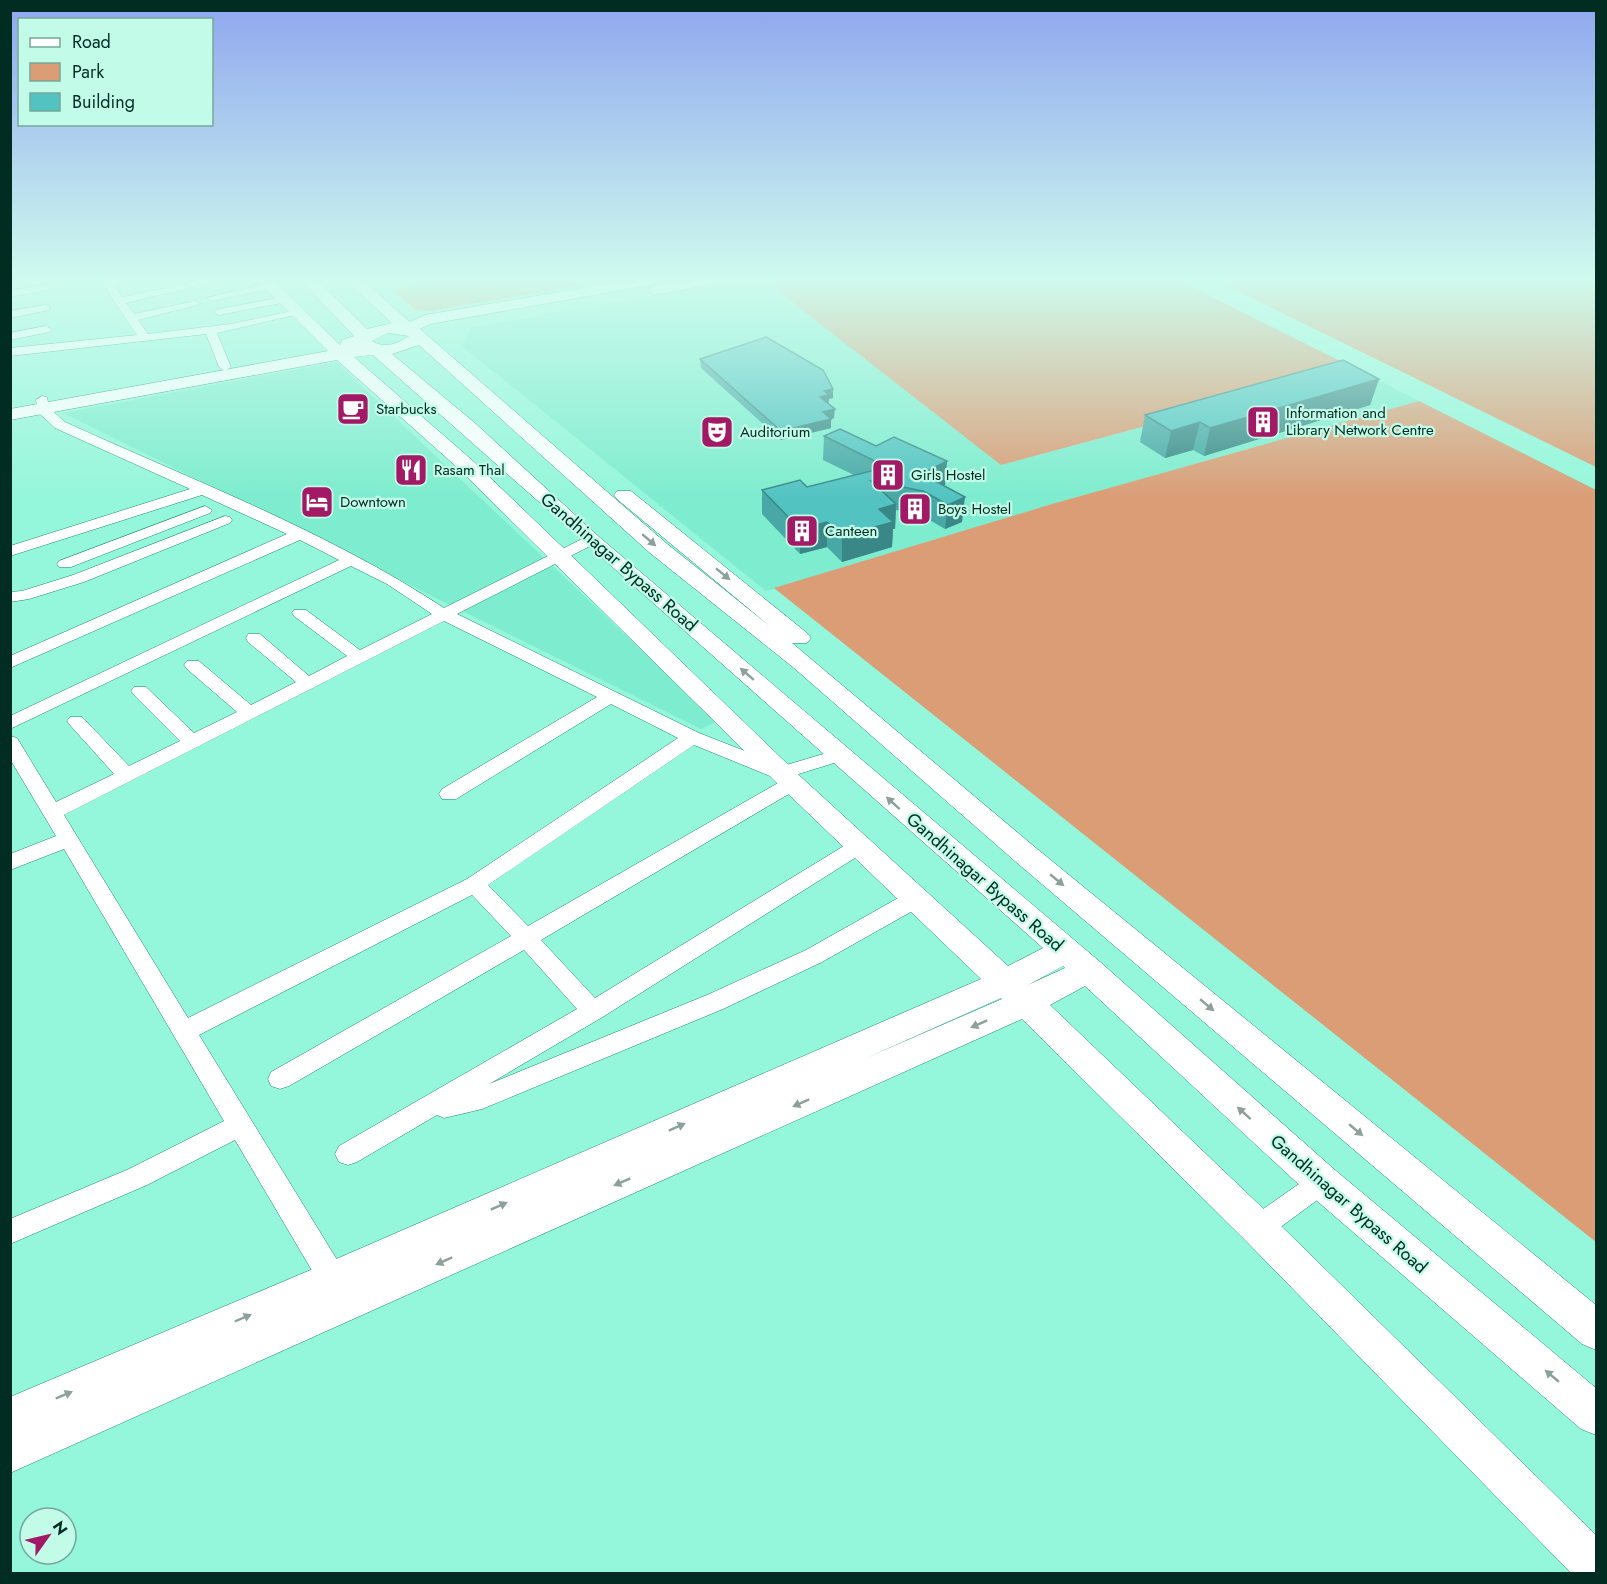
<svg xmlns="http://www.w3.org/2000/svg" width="1607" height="1584" font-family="Jost,sans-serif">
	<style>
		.built { fill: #7eecce }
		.green { fill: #da9d76 }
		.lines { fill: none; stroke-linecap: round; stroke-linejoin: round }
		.street-casing { stroke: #1b8a72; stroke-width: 1 }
		.secondary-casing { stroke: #1b8a72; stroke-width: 1 }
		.street { fill: #fff; fill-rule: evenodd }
		.secondary { fill: #fff; fill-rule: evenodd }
		.wall { fill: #47a8a6 }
		.shaded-wall { fill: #398887 }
		.building { fill: #52c3c1; stroke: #398887; stroke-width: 1.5 }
		.oneway { fill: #8ca09c }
		.labels { text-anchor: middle; stroke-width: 4.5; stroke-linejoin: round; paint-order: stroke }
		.far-poi-label { font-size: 15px; fill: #002c22; stroke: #c3fbe9; text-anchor: start }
		.street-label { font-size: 18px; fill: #002c22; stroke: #c3fbe9 }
	</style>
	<rect width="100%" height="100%" fill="#94f6da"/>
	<g class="built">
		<polygon points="753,277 760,277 1002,465 1356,369 1419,401 1052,504 766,591 462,346 471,328"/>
		<polygon points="336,362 717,721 701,729 63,413"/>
	</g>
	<g class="green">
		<polygon points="453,277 632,277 429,311 416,310 392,291"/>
		<polygon points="760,277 1172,277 1356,369 1001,465"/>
		<polygon points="1209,277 1596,277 1596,467"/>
		<polygon points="1419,401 1596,490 1596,1242 774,588 1052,504"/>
	</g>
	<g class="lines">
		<g class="street-casing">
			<g id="street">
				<polygon points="98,277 109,277 110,280 144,277 114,286 122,297 182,285 188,288 126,303 134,314 195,301 201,304 138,320 148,334 231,324 297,310 303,313 217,333 231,367 225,371 219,367 206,334 10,356 10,348 137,335"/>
				<polygon points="210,277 234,277 191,287 186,284"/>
				<polygon points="270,283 274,284 274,288 212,301 206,298"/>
				<polygon points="44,285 50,288 48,290 10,297 10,291"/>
				<polygon points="283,297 289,300 287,302 219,315 213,312 219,309"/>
				<polygon points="45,305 49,306 49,310 10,318 10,311"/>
				<polygon points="46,326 52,330 50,332 10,340 10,333"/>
				<path d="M42,396L47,397L49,408L65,422C192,480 327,531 444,608L586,537H596L599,540L596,543L457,614L699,733L783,766L840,749L847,751L849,755L847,759L792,776L799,778L802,783L799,788L541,940L595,998L852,841L859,839L866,841L869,846L866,851L601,1018L489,1084L707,995L806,950L907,893L915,891L923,893L926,899L923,905L822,962L723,1009L482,1109L444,1118L437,1115L357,1162L348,1165L339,1162L335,1154L339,1146L577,1009L524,950L289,1086L280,1089L271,1086L268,1079L271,1072L511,936L472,895L199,1035L347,1276L351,1286L347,1296L337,1300L327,1296L235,1140L147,1185L10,1244V1219L129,1169L224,1121L64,849L10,870V854L56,836L10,759V736L17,738L56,802L114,774L70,725L67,721L70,717H82L129,766L180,741L134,695L131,691L134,687H146L194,733L237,712L187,669L184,665L187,661H199L251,705L296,682L248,642L246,638L248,634H260L309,676L347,656L294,616L292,613L294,610H306L360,650L432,614L387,584L351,566L10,729V716L339,560L300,540L10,668V656L287,534L202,495L10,556V546L190,489L55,428L38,412L36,400ZM444,621L597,697L442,789L439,794L442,799H456L611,704L678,738L467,879L188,1018L64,815ZM694,745L775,778L785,779L528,926L488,885Z"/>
				<polygon points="205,506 212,510 210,513 71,567 59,567 57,564 59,561"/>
				<polygon points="225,516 230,517 232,520 230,523 84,582 29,599 10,602 10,592 22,591 73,575"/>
				<polygon points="1322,1170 1331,1174 1335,1182 1331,1190 1267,1237 1258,1241 1249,1237 1245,1228 1249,1219 1313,1174"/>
			</g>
		</g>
		<g class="secondary-casing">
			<g id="secondary">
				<path d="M254,277H270L340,345L342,340L354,336L298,277H314L367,329L392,323L343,277H359L410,322L425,315L646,277H680L673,281L430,324L420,329L666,543L772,628L617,499L614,495L617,491H631L807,633L811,638L807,643H792L1036,848L1596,1305V1350L1582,1344L1016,862L794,668L650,553L419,345L392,354L476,424L598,536L1099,961L1335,1170L1596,1388V1435L1581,1429L1309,1194L1085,986L1050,1005L1271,1216L1596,1535V1574H1572L1245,1240L1022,1019L10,1473V1397L320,1266L981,979L783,789L459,469L337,360L10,420V409L328,351ZM388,333L409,336C398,344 384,349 372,341ZM373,355L1043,948L1008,966L801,777L473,461L354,357ZM1063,966L1065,968L1028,985ZM1001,998L1002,999L864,1059Z"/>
				<polygon points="700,277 732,277 725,281 655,295 647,290 655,285"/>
			</g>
		</g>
		<use href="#street" class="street"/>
		<use href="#secondary" class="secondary"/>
	</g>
	<g class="wall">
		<polygon points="700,359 833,389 833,398 829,399 828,404 834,418 831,419 831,428 781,440 701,368"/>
		<polygon points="1379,379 1370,405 1204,456 1193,450 1165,458 1140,442 1145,415"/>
		<polygon points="824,436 876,446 947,461 945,485 944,486 962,522 945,529 921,515 896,510 895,529 893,529 892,547 842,562 827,547 800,554 762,514 762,490 807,487 854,475 823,460"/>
	</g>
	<g class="shaded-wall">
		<polygon points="1379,379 1370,405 1204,456 1210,428"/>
		<polygon points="833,389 833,398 829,399 828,404 820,397 824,391"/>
		<polygon points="835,409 834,418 831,419 831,428 781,440 781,431 823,412"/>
		<polygon points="1200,422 1193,450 1165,458 1171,431"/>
		<polygon points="947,461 945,485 928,494 922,474"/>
		<polygon points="965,497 962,522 945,529 948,505"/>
		<polygon points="896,504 895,529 893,529 892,547 842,562 842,536 879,509"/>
		<polygon points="827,522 827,547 800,554 800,529"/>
	</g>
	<g class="building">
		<polygon points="766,337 823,370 833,389 824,391 829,395 820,397 835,409 823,412 831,419 781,431 700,359"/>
		<polygon points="1343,360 1379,379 1210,428 1200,422 1171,431 1145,415"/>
		<polygon points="840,429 876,446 894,437 947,461 922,474 965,497 948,505 923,491 871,481 896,504 879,509 893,522 842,536 827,522 800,529 762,490 800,480 807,487 887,467 824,436"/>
	</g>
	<defs><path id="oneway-solid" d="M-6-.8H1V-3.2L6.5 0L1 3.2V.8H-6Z" transform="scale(1.5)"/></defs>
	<g class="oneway">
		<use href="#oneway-solid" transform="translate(649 540) rotate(41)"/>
		<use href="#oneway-solid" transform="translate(723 574) rotate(39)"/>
		<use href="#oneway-solid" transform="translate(747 674) rotate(-139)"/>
		<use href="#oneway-solid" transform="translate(893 803) rotate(-138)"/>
		<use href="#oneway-solid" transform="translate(1057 880) rotate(40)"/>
		<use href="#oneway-solid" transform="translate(1207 1005) rotate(40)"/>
		<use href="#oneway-solid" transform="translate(979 1024) rotate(156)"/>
		<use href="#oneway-solid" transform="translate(801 1103) rotate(156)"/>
		<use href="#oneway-solid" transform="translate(1244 1113) rotate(-138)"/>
		<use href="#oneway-solid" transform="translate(677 1127) rotate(-24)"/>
		<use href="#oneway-solid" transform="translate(1356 1130) rotate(40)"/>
		<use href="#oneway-solid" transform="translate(622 1182) rotate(156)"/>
		<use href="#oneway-solid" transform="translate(499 1206) rotate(-24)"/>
		<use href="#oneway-solid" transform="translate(444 1261) rotate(156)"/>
		<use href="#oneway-solid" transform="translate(243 1318) rotate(-23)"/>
		<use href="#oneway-solid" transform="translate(1552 1376) rotate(-140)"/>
		<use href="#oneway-solid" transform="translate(64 1395) rotate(-23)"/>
	</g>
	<linearGradient id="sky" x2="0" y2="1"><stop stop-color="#8fa6ee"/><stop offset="0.56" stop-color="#cffbee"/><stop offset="1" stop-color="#cffbee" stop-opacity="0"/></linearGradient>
	<rect width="1607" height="499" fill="url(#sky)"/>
	<defs>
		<g id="cafe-square" transform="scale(1.725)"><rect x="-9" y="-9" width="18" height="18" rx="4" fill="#a21a65" stroke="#c3fbe9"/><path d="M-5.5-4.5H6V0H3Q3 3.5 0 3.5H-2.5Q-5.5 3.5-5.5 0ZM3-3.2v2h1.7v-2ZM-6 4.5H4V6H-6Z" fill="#fff"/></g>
		<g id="building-square" transform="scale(1.725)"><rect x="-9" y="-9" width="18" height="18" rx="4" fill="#a21a65" stroke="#c3fbe9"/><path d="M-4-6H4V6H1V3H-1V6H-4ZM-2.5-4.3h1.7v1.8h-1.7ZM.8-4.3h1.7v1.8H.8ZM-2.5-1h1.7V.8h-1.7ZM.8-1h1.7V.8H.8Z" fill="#fff"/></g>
		<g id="theatre-square" transform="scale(1.725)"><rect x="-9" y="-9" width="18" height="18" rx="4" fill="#a21a65" stroke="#c3fbe9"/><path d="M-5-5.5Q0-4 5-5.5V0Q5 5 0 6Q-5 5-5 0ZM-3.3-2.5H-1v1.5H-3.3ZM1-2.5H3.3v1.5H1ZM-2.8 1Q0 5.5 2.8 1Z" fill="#fff"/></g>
		<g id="restaurant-square" transform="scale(1.725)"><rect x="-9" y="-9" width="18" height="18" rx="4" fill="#a21a65" stroke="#c3fbe9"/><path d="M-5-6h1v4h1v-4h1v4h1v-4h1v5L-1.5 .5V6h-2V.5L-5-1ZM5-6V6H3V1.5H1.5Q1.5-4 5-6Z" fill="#fff"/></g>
		<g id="hotel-square" transform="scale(1.725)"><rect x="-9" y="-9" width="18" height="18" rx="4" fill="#a21a65" stroke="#c3fbe9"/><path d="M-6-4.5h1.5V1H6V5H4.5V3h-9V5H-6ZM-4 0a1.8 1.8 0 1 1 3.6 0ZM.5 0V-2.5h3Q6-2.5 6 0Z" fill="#fff"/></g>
	</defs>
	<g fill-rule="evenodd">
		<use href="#cafe-square" x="353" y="409"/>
		<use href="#building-square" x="1263" y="422"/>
		<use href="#theatre-square" x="717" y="432"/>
		<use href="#restaurant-square" x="411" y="470"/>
		<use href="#building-square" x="888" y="475"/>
		<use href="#hotel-square" x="317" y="502"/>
		<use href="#building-square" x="915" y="509"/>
		<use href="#building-square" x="802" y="531"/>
	</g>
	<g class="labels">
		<g class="far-poi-label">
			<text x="376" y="414">Starbucks</text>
			<text x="1286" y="418">Information and<tspan x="1286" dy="17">Library Network Centre</tspan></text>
			<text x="740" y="437">Auditorium</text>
			<text x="434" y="475">Rasam Thal</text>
			<text x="911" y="480">Girls Hostel</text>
			<text x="340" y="507">Downtown</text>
			<text x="938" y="514">Boys Hostel</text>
			<text x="825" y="536">Canteen</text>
		</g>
		<g class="street-label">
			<text transform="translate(619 562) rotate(41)" y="6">Gandhinagar Bypass Road</text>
			<text transform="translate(985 882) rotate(41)" y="6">Gandhinagar Bypass Road</text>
			<text transform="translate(1349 1204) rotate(41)" y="6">Gandhinagar Bypass Road</text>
		</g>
	</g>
	<rect width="1607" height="1584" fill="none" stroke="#002c22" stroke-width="24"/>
	<rect x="18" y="18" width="195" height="108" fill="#c3fbe9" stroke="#75a899" stroke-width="1.5"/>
	<rect x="30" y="38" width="30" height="9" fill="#ffffff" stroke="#75a899" stroke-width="1.5"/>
	<text x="72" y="48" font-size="18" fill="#002c22">Road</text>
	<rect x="30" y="63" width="30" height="18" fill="#da9d76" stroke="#75a899" stroke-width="1.5"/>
	<text x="72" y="78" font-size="18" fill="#002c22">Park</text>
	<rect x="30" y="93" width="30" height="18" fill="#52c3c1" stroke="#75a899" stroke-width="1.5"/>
	<text x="72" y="108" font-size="18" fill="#002c22">Building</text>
	<g transform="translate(48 1536) rotate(56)"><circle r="28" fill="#c3fbe9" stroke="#75a899" stroke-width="1.5"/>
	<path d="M0-4.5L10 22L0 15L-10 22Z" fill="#a21a65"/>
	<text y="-9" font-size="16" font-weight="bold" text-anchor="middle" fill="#002c22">N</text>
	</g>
</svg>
